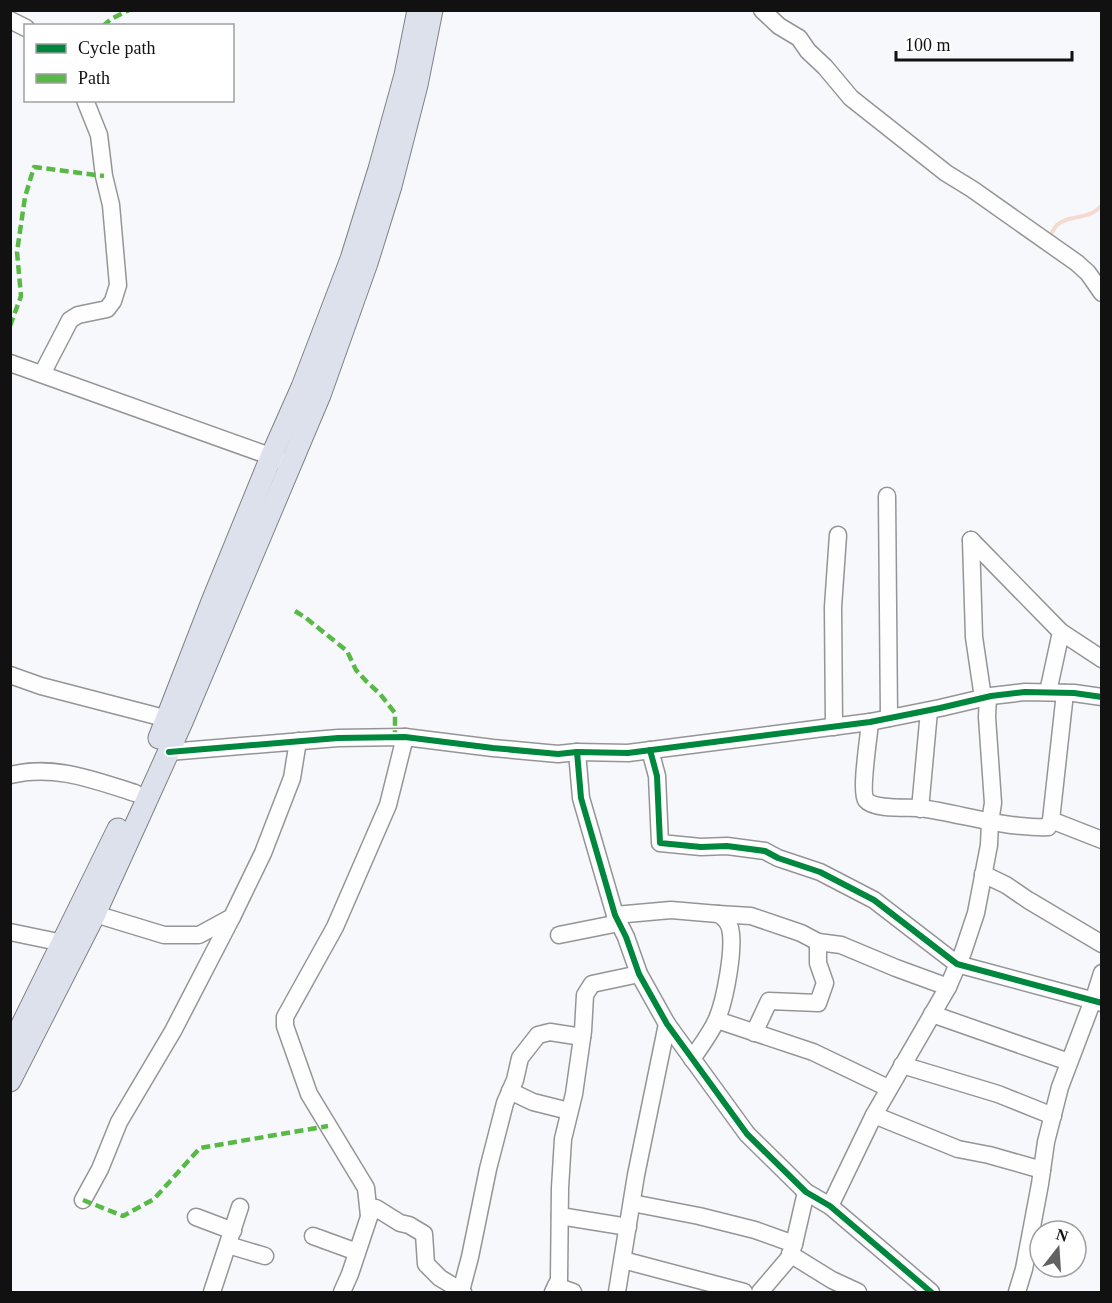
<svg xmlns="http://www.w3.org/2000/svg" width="1112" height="1303" font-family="'Times New Roman',serif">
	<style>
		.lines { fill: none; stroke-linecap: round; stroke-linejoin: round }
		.stream { stroke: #f4dad1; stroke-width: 4 }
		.minor-casing { stroke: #959597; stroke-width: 19 }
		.major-casing { stroke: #828284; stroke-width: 23 }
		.minor { stroke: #fefeff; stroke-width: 16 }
		.major { stroke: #dde1eb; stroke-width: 21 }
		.quiet { stroke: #58b947; stroke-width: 4.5; stroke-dasharray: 9 4.5; stroke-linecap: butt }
		.cycleway-casing { stroke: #fff; stroke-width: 10 }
		.cycleway { stroke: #00873e; stroke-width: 6 }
	</style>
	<rect width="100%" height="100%" fill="#f7f8fc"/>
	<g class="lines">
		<path class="stream" d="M1049,238C1051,234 1054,228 1057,225C1068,214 1089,221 1102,205"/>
		<g class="minor-casing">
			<g id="minor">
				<polyline points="762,10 779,26 799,38 808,51 825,67 851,98 946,173 972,189 1077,263 1088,273 1102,293"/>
				<polyline points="10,20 26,28"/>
				<polyline points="10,363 281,460"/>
				<polyline points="42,374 70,320 78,315 107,309 113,301 118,285 111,205 104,176 99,135 85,100"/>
				<polyline points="887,496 889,718"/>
				<polyline points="971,540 1061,632 1102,659"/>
				<polyline points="971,540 974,637 983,698"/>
				<polyline points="10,675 41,686 168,719"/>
				<polyline points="1048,692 1061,632"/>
				<path d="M870,722C869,736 860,791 866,800C874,810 908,807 920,808C950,812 980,821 1011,825C1023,826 1035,828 1048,827L1051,820L1065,693"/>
				<polyline points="834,727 833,607 838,535"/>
				<polyline points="650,750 657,776 660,843 701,847 727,846 765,851 778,858 820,872 874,900 957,964 1102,1003"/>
				<polyline points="169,752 338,738 405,737 493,748 558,754 577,752 628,753 870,722 940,708 991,696 1025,692 1074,693 1102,697"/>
				<polyline points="577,752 581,798 615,915 626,937 639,974 667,1024 747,1134 806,1192 830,1206 931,1292"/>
				<path d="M10,775C54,764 94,780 135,793"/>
				<polyline points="920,809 929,711"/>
				<polyline points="1051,820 1102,840"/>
				<polyline points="983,874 1006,885 1028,900 1102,944"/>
				<polyline points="95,914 164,935 199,935 232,917 263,853 292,778 298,741"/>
				<polyline points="718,914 751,916 801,933 818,942 841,945 896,968 948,987"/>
				<path d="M615,915L671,910L718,914C724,917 728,921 730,928C735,948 725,1000 717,1019C711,1033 700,1047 692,1059"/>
				<polyline points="10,932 63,943"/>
				<polyline points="559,935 619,923"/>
				<polyline points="932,1014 1069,1062"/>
				<polyline points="717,1020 813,1052 888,1088"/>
				<polyline points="754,1033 769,1001 818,1003 825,983 818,963 818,942"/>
				<polyline points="902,1065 998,1094 1053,1116"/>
				<polyline points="510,1091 533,1102 569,1111"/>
				<polyline points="874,1115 958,1149 989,1155 1042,1170"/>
				<polyline points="83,1200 100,1169 119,1122 173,1031 232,917"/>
				<polyline points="632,1203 699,1216 755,1230 794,1244"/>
				<polyline points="830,1206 874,1115 948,987 963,952 976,913 989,845 990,822 993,803 987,717 988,696"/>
				<polyline points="369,1216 366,1188 309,1094 285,1026 285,1017 335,927 388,805 405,737"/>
				<polyline points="560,1216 628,1227"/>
				<polyline points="196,1217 233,1231"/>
				<polyline points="313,1236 357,1252"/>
				<polyline points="228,1245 265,1256"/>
				<polyline points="790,1254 832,1280 858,1292"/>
				<polyline points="623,1260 744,1292"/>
				<polyline points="556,1286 573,1292"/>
				<polyline points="461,1291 470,1257 488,1169 505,1103 515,1080 520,1058 538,1035 550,1032 582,1037"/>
				<polyline points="212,1292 240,1207"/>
				<polyline points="342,1292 350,1274 371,1211 376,1208 400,1223 409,1225 424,1234 426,1264 440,1278 463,1292"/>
				<polyline points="553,1292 559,1280 560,1188 563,1139 574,1094 583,1031 585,995 592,984 639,974"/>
				<polyline points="617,1292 636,1175 667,1024"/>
				<polyline points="760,1292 789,1258 794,1244 806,1192"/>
				<polyline points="1017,1292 1024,1269 1040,1184 1046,1142 1060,1087 1096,992 1102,973"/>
			</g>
		</g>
		<g class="major-casing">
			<g id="major">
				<polyline points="159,738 213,599 271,457 302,387 351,259 379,169 405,75 418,10"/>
				<polyline points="10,1049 118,829"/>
				<polyline points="10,1081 95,914 140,815 182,722 320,395 367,263 391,186 417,85 432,10"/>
			</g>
		</g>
		<use href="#minor" class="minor"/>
		<use href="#major" class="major"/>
		<g class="quiet">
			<polyline points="103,26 111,19 129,10"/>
			<polyline points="10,326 21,296 17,252 25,197 34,167 104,176"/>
			<polyline points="295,611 306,618 347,651 356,670 367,682 380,694 395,713 395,738"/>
			<polyline points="83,1200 123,1216 154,1199 200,1148 328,1126"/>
		</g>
		<g class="cycleway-casing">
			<g id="cycleway">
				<polyline points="650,750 657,776 660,843 701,847 727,846 765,851 778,858 820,872 874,900 957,964 1102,1003"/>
				<polyline points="169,752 338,738 405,737 493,748 558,754 577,752 628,753 870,722 940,708 991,696 1025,692 1074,693 1102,697"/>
				<polyline points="577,752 581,798 615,915 626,937 639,974 667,1024 747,1134 806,1192 830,1206 931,1292"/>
			</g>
		</g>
		<use href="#cycleway" class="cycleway"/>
	</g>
	<rect width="1112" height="1303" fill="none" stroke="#111111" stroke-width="24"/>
	<rect x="24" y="24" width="210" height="78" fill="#ffffff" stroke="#a0a0a0" stroke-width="1.5"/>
	<rect x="36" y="44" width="30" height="9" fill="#00873e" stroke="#a0a0a0" stroke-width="1.5"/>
	<text x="78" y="54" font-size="18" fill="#111111">Cycle path</text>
	<rect x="36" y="74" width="30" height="9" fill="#58b947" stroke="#a0a0a0" stroke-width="1.5"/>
	<text x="78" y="84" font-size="18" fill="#111111">Path</text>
	<g transform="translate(1058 1249) rotate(17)"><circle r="28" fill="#ffffff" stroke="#a0a0a0" stroke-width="1.5"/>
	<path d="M0-4.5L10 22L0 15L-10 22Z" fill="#626263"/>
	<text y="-9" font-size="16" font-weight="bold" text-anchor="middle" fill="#111111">N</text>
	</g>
	<path d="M896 51v9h176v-9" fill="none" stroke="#111111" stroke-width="3"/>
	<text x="905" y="51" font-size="18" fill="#111111" stroke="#ffffff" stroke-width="4.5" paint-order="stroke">100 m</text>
</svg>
